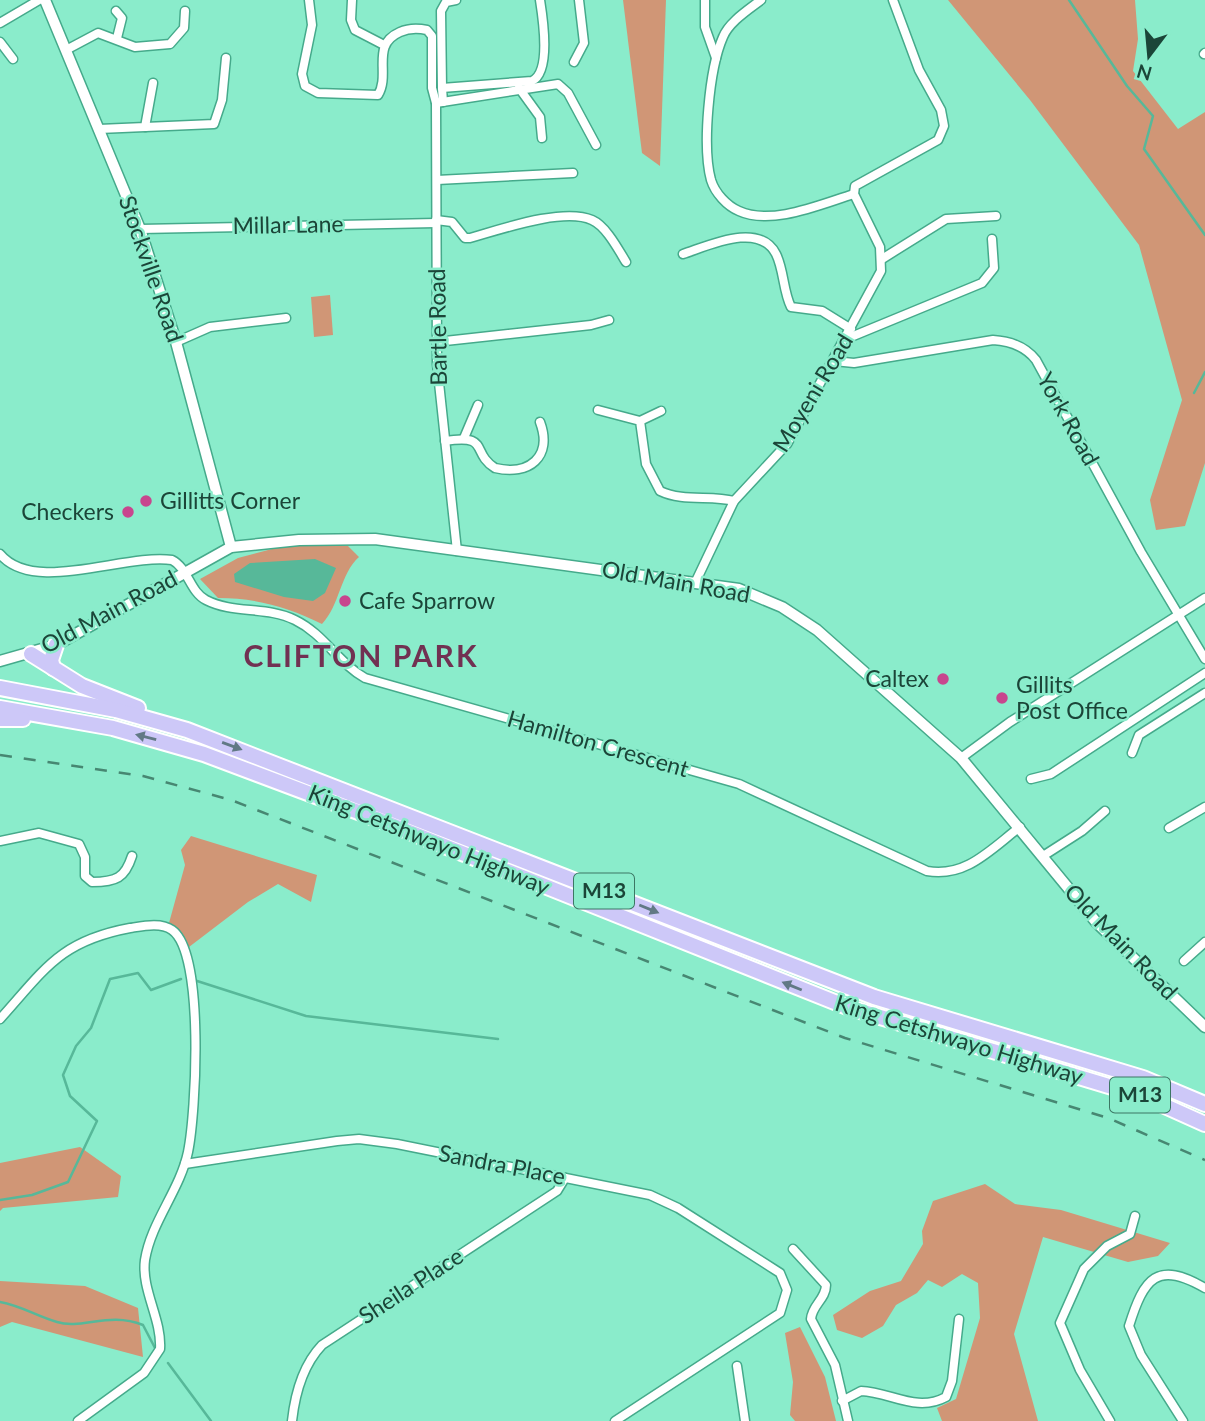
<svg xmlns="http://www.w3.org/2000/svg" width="1205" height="1421" font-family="Lato,sans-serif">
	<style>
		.green { fill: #d09676 }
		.water { fill: #57b899 }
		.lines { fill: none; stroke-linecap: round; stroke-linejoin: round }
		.stream { stroke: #57b899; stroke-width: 2.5 }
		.minor-casing { stroke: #45aa8b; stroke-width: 11 }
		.tertiary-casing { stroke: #45aa8b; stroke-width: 13 }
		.motorway-casing { stroke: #fff; stroke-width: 18 }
		.minor { stroke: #fff; stroke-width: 8 }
		.tertiary { stroke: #fff; stroke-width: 10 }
		.motorway { stroke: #cdc8f8; stroke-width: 14 }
		.rail { stroke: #478772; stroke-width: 2.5; stroke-dasharray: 12 12; stroke-linecap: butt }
		.oneway { fill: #627985 }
		.poi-dot { fill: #c8468e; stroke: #8aeccb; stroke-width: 2.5 }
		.labels { text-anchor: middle; stroke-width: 5; stroke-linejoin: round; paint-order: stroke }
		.shield { fill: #8aeccb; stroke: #3c7764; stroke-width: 2 }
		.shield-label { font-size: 21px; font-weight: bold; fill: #1b4538 }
		.street-label { font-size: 23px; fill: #1b4538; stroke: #8aeccb }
		.poi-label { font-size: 23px; fill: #1b4538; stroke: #8aeccb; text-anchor: start }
		.district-label { font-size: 30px; font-weight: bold; letter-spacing: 2px; fill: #713152; stroke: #8aeccb }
	</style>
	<rect width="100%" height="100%" fill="#8aeccb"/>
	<g class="green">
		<polygon points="623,0 666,0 660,166 642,153"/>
		<polygon points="948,0 1135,0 1138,39 1133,71 1178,129 1205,112 1205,463 1185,526 1156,530 1150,500 1182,400 1139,245 1030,100"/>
		<polygon points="330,295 333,335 314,337 311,297"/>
		<path d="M287,545L348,546L359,557C340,574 340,605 322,624C288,607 256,598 218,598L200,579L238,558Z"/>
		<polygon points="191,836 317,875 311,902 278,884 248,902 189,947 185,938 169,923 185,865 181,850"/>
		<polygon points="80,1147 121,1176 118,1197 3,1208 0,1211 0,1163"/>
		<polygon points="985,1184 1015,1204 1061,1210 1170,1243 1158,1256 1128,1262 1043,1237 1014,1334 1038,1421 942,1421 937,1408 956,1399 980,1318 978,1283 962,1274 942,1287 928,1280 917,1293 896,1305 883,1326 862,1338 837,1330 833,1315 870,1291 901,1281 923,1244 922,1231 933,1201"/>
		<polygon points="0,1281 85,1286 138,1308 143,1357 12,1322 0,1327"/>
		<polygon points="800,1327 825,1377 836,1421 795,1421 790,1415 793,1382 785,1333"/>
	</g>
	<polygon class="water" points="315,559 336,568 325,593 313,601 284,597 235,582 234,574 250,563"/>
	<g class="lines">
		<g class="stream">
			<polyline points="1069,0 1127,86 1153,116 1144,149 1205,235"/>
			<polyline points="1194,393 1205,372"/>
			<polyline points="194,980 306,1016 498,1039"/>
			<polyline points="0,1200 32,1195 68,1182 97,1121 70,1096 63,1075 76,1046 91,1028 110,979 138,973 151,990 181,979"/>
			<path d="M0,1302C22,1306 36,1316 57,1322C82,1330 109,1311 143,1325L155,1348"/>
			<polyline points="168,1363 211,1421"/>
		</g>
		<g class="minor-casing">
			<g id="minor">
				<path d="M309,0L312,25L302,74L305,86L318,93L378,95C391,74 370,45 400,32C409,28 417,28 427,30L432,36V88L436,103L437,364L457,551"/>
				<polyline points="352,0 351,20 355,30 384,45"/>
				<polyline points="705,0 705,27 716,58"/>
				<path d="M761,0C748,10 729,22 723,37C709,69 702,147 711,180C715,193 727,206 739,211C772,226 821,204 854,194"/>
				<polyline points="116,11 122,18 117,38"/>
				<polyline points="0,23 39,0"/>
				<polyline points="0,42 13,59"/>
				<polyline points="66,50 98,33 135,47 170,44 184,28 185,11"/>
				<polyline points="1204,54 1205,53"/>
				<polyline points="574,62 584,43 579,0"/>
				<polyline points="442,88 441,11 446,2 456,0"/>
				<polyline points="519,88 540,117 542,138"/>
				<path d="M443,102L442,88L532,81C551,72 543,19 540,0"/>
				<polyline points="436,103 558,84 568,93 596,145"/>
				<polyline points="145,127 214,124 222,100 226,58"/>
				<polyline points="99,129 145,127 153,83"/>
				<polyline points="437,180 573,173"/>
				<path d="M436,220L452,222L465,238H470C499,230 563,207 592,220C606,226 618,249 626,262"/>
				<polyline points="140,229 436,223"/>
				<path d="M683,254C708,246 759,221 776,254C784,270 783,291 791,307L822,311L851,329"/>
				<polyline points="882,259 946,219 996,216"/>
				<polyline points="846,339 982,283 994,268 992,239"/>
				<polyline points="176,342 210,327 286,318"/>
				<polyline points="436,342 591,325 609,320"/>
				<path d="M834,361L854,363L993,340C1010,341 1025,346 1036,360L1141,552L1205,659"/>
				<path d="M598,410L640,421L646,464L660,491C683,502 710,495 734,501"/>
				<polyline points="640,421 661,411"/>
				<polyline points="464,438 478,405"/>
				<path d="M445,441C491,434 470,452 495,468C529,476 553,457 540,422"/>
				<path d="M0,554C34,595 125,553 172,560C188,568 190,592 206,600C233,614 267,606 295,620C324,634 338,663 365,678L739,784L927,871C966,878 991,849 1020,827"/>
				<polyline points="696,581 734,501 787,444 881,271 880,247 854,194 855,186 938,140 944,126 941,110 919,70 893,0"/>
				<polyline points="1132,753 1139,735 1205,693"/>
				<polyline points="961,758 1010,722 1205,598"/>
				<polyline points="1031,779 1051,774 1205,673"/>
				<polyline points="1169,828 1205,807"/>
				<path d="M0,841L39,833L79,844L85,857V876L92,882C116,882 125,878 132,856"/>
				<polyline points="1043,856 1082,831 1105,811"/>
				<polyline points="1184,961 1205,942"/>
				<path d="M0,1019C45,969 60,941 130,928C143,926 161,922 172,930C205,953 196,1113 188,1152C180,1190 151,1222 145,1260C141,1290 162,1319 160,1349L144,1373L78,1421"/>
				<polyline points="185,1164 337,1141 359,1139 397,1144 650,1195 678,1208 780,1273 787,1290 780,1313 615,1421"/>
				<path d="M793,1249L826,1285C826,1299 812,1305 811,1319L835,1365L848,1421"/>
				<polyline points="737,1366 745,1421"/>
				<path d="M842,1401L861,1391C891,1392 916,1413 946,1397L952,1381L959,1319"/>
				<path d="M292,1421C295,1394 303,1365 322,1345L557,1191L565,1178"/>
				<polyline points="1110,1421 1080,1370 1060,1323 1084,1269 1107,1246 1130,1234 1135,1216"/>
				<path d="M1183,1421L1141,1355L1129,1326C1144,1278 1157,1260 1205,1288"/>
			</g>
		</g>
		<g class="tertiary-casing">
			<g id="tertiary">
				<polyline points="45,0 140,229 176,342 231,547"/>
				<polyline points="0,661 56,645 231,547 299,540 375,539 739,589 782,607 817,630 961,758 1097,923 1205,1027"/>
			</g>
		</g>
		<g class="motorway-casing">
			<g id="motorway">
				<polyline points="31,654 82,686 138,708"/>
				<polyline points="53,668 51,660 56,645"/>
				<polyline points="0,688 116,710 187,730 874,997 1143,1078 1205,1104"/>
				<polyline points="0,708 113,728 204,754 377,819 847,1007 1145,1097 1205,1124"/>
				<polyline points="0,719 23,719"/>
			</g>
		</g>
		<use href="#minor" class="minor"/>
		<use href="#tertiary" class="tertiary"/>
		<use href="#motorway" class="motorway"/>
		<polyline class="rail" points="0,755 143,776 231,800 845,1038 1108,1118 1205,1160"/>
	</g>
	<defs><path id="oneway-solid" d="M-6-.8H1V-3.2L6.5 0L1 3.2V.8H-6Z" transform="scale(1.75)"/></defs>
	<g class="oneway">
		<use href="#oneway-solid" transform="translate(146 737) rotate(-166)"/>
		<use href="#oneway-solid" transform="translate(232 746) rotate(20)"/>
		<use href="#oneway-solid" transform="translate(649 909) rotate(22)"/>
		<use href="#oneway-solid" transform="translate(792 986) rotate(-158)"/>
	</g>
	<g class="poi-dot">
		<circle cx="146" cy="501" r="7"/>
		<circle cx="128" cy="512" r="7"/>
		<circle cx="345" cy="601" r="7"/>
		<circle cx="943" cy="679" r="7"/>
		<circle cx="1002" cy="698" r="7"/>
	</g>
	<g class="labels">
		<g class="shield">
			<rect x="574" y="873.5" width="60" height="35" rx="5"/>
			<rect x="1110" y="1077.5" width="60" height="35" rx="5"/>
		</g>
		<g class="shield-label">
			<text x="604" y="898">M13</text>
			<text x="1140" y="1102">M13</text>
		</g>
		<g class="street-label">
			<text transform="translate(288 225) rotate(-1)" y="8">Millar Lane</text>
			<text transform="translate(151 269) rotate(71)" y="8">Stockville Road</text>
			<text transform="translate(438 327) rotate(-91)" y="8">Bartle Road</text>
			<text transform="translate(813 393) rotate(-59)" y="8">Moyeni Road</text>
			<text transform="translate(1068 419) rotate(61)" y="8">York Road</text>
			<text transform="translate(676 582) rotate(10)" y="8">Old Main Road</text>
			<text transform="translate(109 612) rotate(-28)" y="8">Old Main Road</text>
			<text transform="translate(598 744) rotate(16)" y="8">Hamilton Crescent</text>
			<text transform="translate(429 840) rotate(22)" y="8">King Cetshwayo Highway</text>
			<text transform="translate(1121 942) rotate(46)" y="8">Old Main Road</text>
			<text transform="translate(959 1040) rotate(17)" y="8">King Cetshwayo Highway</text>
			<text transform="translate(502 1165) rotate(11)" y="8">Sandra Place</text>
			<text transform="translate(411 1286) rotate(-33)" y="8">Sheila Place</text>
		</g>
		<g class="poi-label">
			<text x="160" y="509">Gillitts Corner</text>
			<text x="114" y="520" text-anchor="end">Checkers</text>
			<text x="359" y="609">Cafe Sparrow</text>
			<text x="929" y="687" text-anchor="end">Caltex</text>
			<text x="1016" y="693">Gillits<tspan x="1016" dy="26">Post Office</tspan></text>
		</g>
		<g class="district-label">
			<text x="361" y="667">CLIFTON PARK</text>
		</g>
	</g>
	<g transform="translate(1149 56) rotate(196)" stroke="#8aeccb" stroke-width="5" paint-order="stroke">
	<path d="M0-5L12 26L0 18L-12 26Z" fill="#1b4538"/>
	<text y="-10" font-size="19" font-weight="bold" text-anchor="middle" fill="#1b4538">N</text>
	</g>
</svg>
